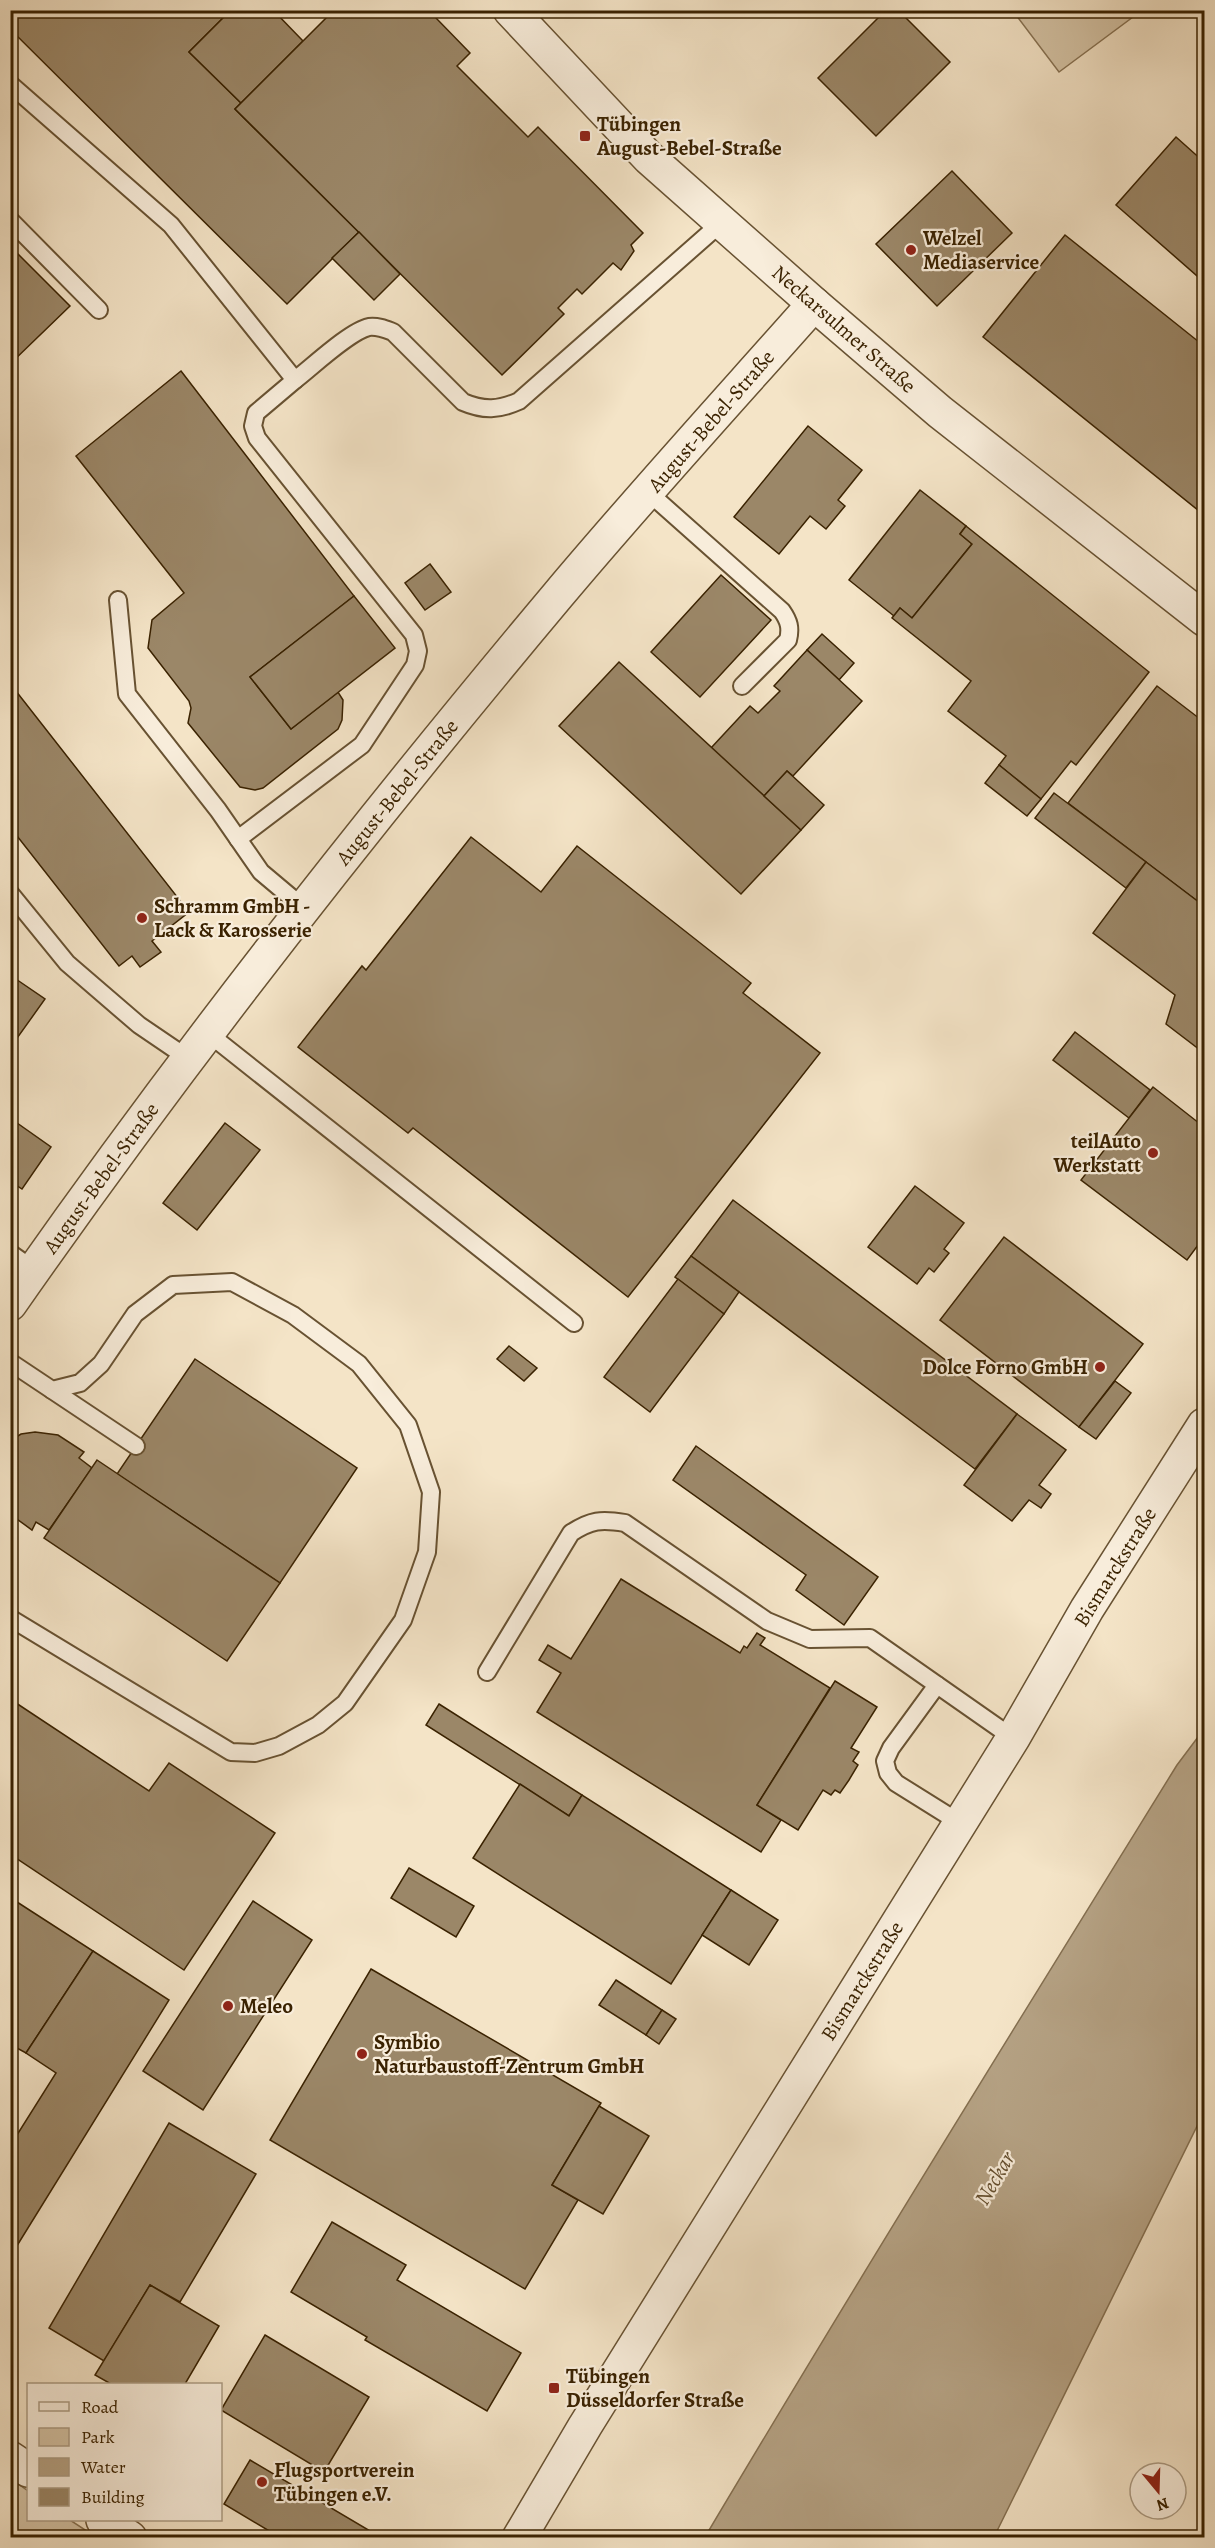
<svg xmlns="http://www.w3.org/2000/svg" width="1215" height="2548" font-family="Alegreya,serif">
	<style>
		.green { fill: #d4c3a5; stroke: #877253; stroke-width: 1.5 }
		.water { fill: #b5a284; stroke: #846f50; stroke-width: 1.5 }
		.building { fill: #9b8768; stroke: #3a2201; stroke-width: 1.5 }
		.lines { fill: none; stroke-linecap: round; stroke-linejoin: round }
		.service-casing { stroke: #685232; stroke-width: 20 }
		.minor-casing { stroke: #685232; stroke-width: 36 }
		.service { stroke: #f8eddb; stroke-width: 16 }
		.minor { stroke: #f8eddb; stroke-width: 33 }
		.poi-dot { fill: #8f2418; stroke: #f8eddb; stroke-width: 2 }
		.labels { text-anchor: middle; stroke-width: 4.5; stroke-linejoin: round; paint-order: stroke }
		.poi-label { font-size: 21px; font-weight: bold; fill: #3a2201; stroke: #f8eddb; text-anchor: start }
		.street-label { font-size: 21px; fill: #3a2201; stroke: #f8eddb }
		.water-label { font-size: 22px; font-style: italic; fill: #654f2f; stroke: #f8eddb }
	</style>
	<rect width="100%" height="100%" fill="#f4e4c7"/>
	<filter id="stains"><feTurbulence type="fractalNoise" baseFrequency=".00333" numOctaves="4"/><feColorMatrix values="0 0 0 0 .2 0 0 0 0 .09 0 0 0 0 .02 0 0 0 .5 -.17"/></filter>
	<radialGradient id="worn" r=".72"><stop offset=".6" stop-color="#630" stop-opacity="0"/><stop offset="1" stop-color="#630" stop-opacity=".3"/></radialGradient>
	<g class="green">
		<polygon points="1013,11 1141,11 1059,72"/>
		<polygon points="11,2479 28,2491 28,2520 70,2520 96,2537 11,2537"/>
	</g>
	<path class="water" d="M1204,1729V2112L994,2537H705C859,2278 1018,2022 1177,1765Z"/>
	<g class="building">
		<polygon points="10,10 231,10 189,52 241,103 235,109 359,232 287,304 10,29"/>
		<polygon points="231,10 273,10 303,41 241,103 189,52"/>
		<polygon points="323,10 442,10 436,18 470,53 457,66 528,137 538,127 643,233 631,245 634,251 621,270 613,263 582,294 577,289 558,308 564,314 502,375 235,109 327,17 321,12"/>
		<polygon points="886,10 898,10 950,62 876,136 818,78"/>
		<polygon points="1176,137 1204,162 1204,282 1116,205"/>
		<polygon points="952,171 1012,233 937,306 876,244"/>
		<polygon points="359,232 400,274 374,300 332,258"/>
		<polygon points="1065,235 1204,346 1204,515 983,337"/>
		<polygon points="10,246 70,306 10,364"/>
		<polygon points="181,371 354,596 250,677 291,729 338,692 343,700 342,720 338,729 263,788 255,790 240,787 188,723 191,708 189,701 148,648 152,620 184,593 76,456"/>
		<polygon points="808,426 862,470 838,500 845,506 826,529 810,516 779,554 734,517"/>
		<polygon points="920,490 966,526 960,534 972,544 912,618 900,608 894,616 849,580"/>
		<polygon points="966,526 1149,672 1076,765 1071,761 1041,799 999,765 1006,756 948,711 971,681 892,618 900,608 912,618 972,544 960,534"/>
		<polygon points="430,564 451,592 425,610 405,583"/>
		<polygon points="721,575 771,620 700,697 651,652"/>
		<polygon points="354,596 395,648 291,729 250,677"/>
		<polygon points="822,634 854,663 839,680 807,650"/>
		<polygon points="807,650 862,701 793,776 787,771 764,796 711,748 750,706 758,713 780,691 774,686"/>
		<polygon points="619,662 801,830 741,894 559,726"/>
		<polygon points="12,686 189,912 152,941 161,952 140,967 132,956 119,966 10,827"/>
		<polygon points="1157,686 1204,722 1204,906 1068,803"/>
		<polygon points="999,765 1041,799 1027,816 985,783"/>
		<polygon points="787,771 824,805 801,830 764,796"/>
		<polygon points="1054,793 1146,862 1126,888 1035,818"/>
		<polygon points="471,837 541,892 577,846 751,983 743,993 820,1053 628,1297 413,1128 408,1133 298,1047 362,966 366,970"/>
		<polygon points="1146,862 1204,906 1204,1053 1166,1024 1175,995 1093,933"/>
		<polygon points="10,975 45,999 10,1048"/>
		<polygon points="1075,1032 1150,1090 1129,1118 1053,1060"/>
		<polygon points="1153,1087 1204,1127 1204,1237 1187,1260 1081,1180"/>
		<polygon points="10,1118 51,1147 22,1189 10,1181"/>
		<polygon points="225,1123 260,1150 197,1230 163,1203"/>
		<polygon points="915,1186 964,1223 944,1249 949,1253 934,1272 929,1268 917,1284 868,1247"/>
		<polygon points="733,1200 1017,1414 975,1469 691,1256"/>
		<polygon points="1004,1237 1143,1344 1079,1427 940,1320"/>
		<polygon points="691,1256 739,1292 724,1314 675,1277"/>
		<polygon points="678,1279 724,1314 650,1412 604,1377"/>
		<polygon points="509,1346 537,1368 524,1381 497,1359"/>
		<polygon points="195,1359 357,1468 280,1583 117,1474"/>
		<polygon points="1115,1381 1131,1393 1096,1439 1079,1427"/>
		<polygon points="1017,1414 1066,1450 1039,1485 1051,1494 1041,1508 1029,1500 1012,1521 964,1485"/>
		<polygon points="35,1432 58,1435 84,1452 79,1458 92,1468 49,1530 36,1522 32,1530 10,1514 10,1441 21,1434"/>
		<polygon points="696,1446 878,1577 844,1625 796,1590 806,1575 673,1480"/>
		<polygon points="97,1460 280,1583 227,1661 44,1538"/>
		<polygon points="621,1579 740,1653 744,1646 747,1648 757,1633 765,1638 760,1645 830,1688 757,1805 781,1820 761,1852 537,1712 561,1673 539,1660 548,1645 571,1659"/>
		<polygon points="835,1681 877,1707 851,1748 859,1752 853,1761 858,1765 849,1780 840,1793 835,1790 831,1795 823,1790 798,1830 757,1805"/>
		<polygon points="10,1699 149,1791 169,1763 275,1833 184,1970 10,1854"/>
		<polygon points="439,1704 582,1795 569,1816 426,1725"/>
		<polygon points="520,1784 569,1816 582,1795 731,1890 671,1984 473,1858"/>
		<polygon points="409,1868 474,1906 456,1937 391,1898"/>
		<polygon points="731,1890 778,1920 749,1965 702,1935"/>
		<polygon points="253,1901 312,1940 203,2110 143,2071"/>
		<polygon points="17,1902 93,1951 26,2053 17,2048 10,2058 10,1912"/>
		<polygon points="93,1951 169,2000 10,2257 10,2146 56,2073 26,2053"/>
		<polygon points="371,1969 601,2103 552,2185 578,2200 525,2289 270,2140"/>
		<polygon points="616,1980 662,2010 646,2035 599,2005"/>
		<polygon points="662,2010 676,2019 659,2044 646,2035"/>
		<polygon points="599,2106 649,2136 603,2214 552,2185"/>
		<polygon points="169,2123 256,2174 180,2302 150,2285 104,2361 49,2328"/>
		<polygon points="332,2222 406,2265 397,2280 521,2353 487,2411 365,2340 367,2337 291,2292"/>
		<polygon points="150,2285 219,2326 185,2384 111,2384 95,2375"/>
		<polygon points="265,2335 369,2397 324,2472 221,2410"/>
		<polygon points="250,2460 382,2538 281,2538 224,2504"/>
	</g>
	<g class="lines">
		<g class="service-casing">
			<g id="service">
				<path d="M10,84L171,225L295,380C312,367 350,331 369,327C378,326 385,329 393,332L463,402C484,411 499,410 519,401L721,223"/>
				<polyline points="10,220 99,310"/>
				<path d="M648,492L782,611C789,621 791,628 788,640L742,686"/>
				<polyline points="118,600 127,694 218,810 261,872 305,909"/>
				<polyline points="238,839 362,745 415,665 418,651 414,635 257,438 253,426 256,413 295,380"/>
				<polyline points="10,893 67,963 139,1025 189,1059"/>
				<polyline points="209,1034 574,1323"/>
				<polyline points="10,1253 34,1270"/>
				<polyline points="10,1362 52,1390 80,1383 101,1364 135,1314 173,1285 232,1282 293,1315 359,1364 408,1425 431,1492 427,1552 403,1620 345,1703 318,1725 279,1746 255,1753 231,1752 10,1618"/>
				<polyline points="52,1390 136,1446"/>
				<path d="M487,1672L571,1533C591,1520 601,1519 625,1523L767,1621L810,1639L870,1638L1013,1738"/>
				<polyline points="937,1685 891,1748 885,1761 888,1773 896,1783 960,1823"/>
			</g>
		</g>
		<g class="minor-casing">
			<g id="minor">
				<polyline points="510,10 649,158 814,304 940,412 1204,619"/>
				<path d="M10,1304C181,1059 366,824 558,595C641,496 728,401 814,304"/>
				<polyline points="10,2458 28,2470"/>
				<polyline points="103,2520 130,2538"/>
				<polyline points="519,2538 585,2426 1013,1738 1087,1609 1204,1425"/>
			</g>
		</g>
		<use href="#service" class="service"/>
		<use href="#minor" class="minor"/>
	</g>
	<g class="poi-dot">
		<rect x="579" y="130" width="12" height="12" rx="3"/>
		<circle cx="911" cy="250" r="6"/>
		<circle cx="142" cy="918" r="6"/>
		<circle cx="1153" cy="1153" r="6"/>
		<circle cx="1100" cy="1367" r="6"/>
		<circle cx="228" cy="2006" r="6"/>
		<circle cx="362" cy="2054" r="6"/>
		<rect x="548" y="2382" width="12" height="12" rx="3"/>
		<circle cx="262" cy="2482" r="6"/>
	</g>
	<g class="labels">
		<g class="poi-label">
			<text x="597" y="131">Tübingen<tspan x="597" dy="24">August-Bebel-Straße</tspan></text>
			<text x="923" y="245">Welzel<tspan x="923" dy="24">Mediaservice</tspan></text>
			<text x="154" y="913">Schramm GmbH -<tspan x="154" dy="24">Lack &amp; Karosserie</tspan></text>
			<text x="1141" y="1148" text-anchor="end">teilAuto<tspan x="1141" dy="24">Werkstatt</tspan></text>
			<text x="1088" y="1374" text-anchor="end">Dolce Forno GmbH</text>
			<text x="240" y="2013">Meleo</text>
			<text x="374" y="2049">Symbio<tspan x="374" dy="24">Naturbaustoff-Zentrum GmbH</tspan></text>
			<text x="566" y="2383">Tübingen<tspan x="566" dy="24">Düsseldorfer Straße</tspan></text>
			<text x="274" y="2477">Flugsportverein<tspan x="274" dy="24">Tübingen e.V.</tspan></text>
		</g>
		<g class="street-label">
			<text transform="translate(844 329) rotate(41)" y="7">Neckarsulmer Straße</text>
			<text transform="translate(711 421) rotate(-49)" y="7">August-Bebel-Straße</text>
			<text transform="translate(397 792) rotate(-51)" y="7">August-Bebel-Straße</text>
			<text transform="translate(101 1178) rotate(-54)" y="7">August-Bebel-Straße</text>
			<text transform="translate(1115 1567) rotate(-58)" y="7">Bismarckstraße</text>
			<text transform="translate(862 1981) rotate(-58)" y="7">Bismarckstraße</text>
		</g>
		<g class="water-label">
			<text transform="translate(994 2178) rotate(-60)" y="8">Neckar</text>
		</g>
	</g>
	<rect width="1215" height="2548" fill="none" stroke="#f4e4c7" stroke-width="36"/>
	<rect x="12" y="12" width="1191" height="2524" fill="none" stroke="#3a2201" stroke-width="3"/>
	<rect x="18" y="18" width="1179" height="2512" fill="none" stroke="#3a2201" stroke-width="1.5"/>
	<rect x="27" y="2383" width="195" height="138" fill="#f8eddb" stroke="#ac9c84" stroke-width="1.5"/>
	<rect x="39" y="2402" width="30" height="9" fill="#f8eddb" stroke="#ac9c84" stroke-width="1.5"/>
	<text x="81" y="2413" font-size="18" fill="#3a2201">Road</text>
	<rect x="39" y="2428" width="30" height="18" fill="#d4c3a5" stroke="#ac9c84" stroke-width="1.5"/>
	<text x="81" y="2443" font-size="18" fill="#3a2201">Park</text>
	<rect x="39" y="2458" width="30" height="18" fill="#b5a284" stroke="#ac9c84" stroke-width="1.5"/>
	<text x="81" y="2473" font-size="18" fill="#3a2201">Water</text>
	<rect x="39" y="2488" width="30" height="18" fill="#9b8768" stroke="#ac9c84" stroke-width="1.5"/>
	<text x="81" y="2503" font-size="18" fill="#3a2201">Building</text>
	<g transform="translate(1158 2491) rotate(161)"><circle r="28" fill="#f8eddb" stroke="#ac9c84" stroke-width="1.5"/>
	<path d="M0-4.5L10 22L0 15L-10 22Z" fill="#8f2418"/>
	<text y="-9" font-size="16" font-weight="bold" text-anchor="middle" fill="#3a2201">N</text>
	</g>
	<rect width="100%" height="100%" filter="url(#stains)"/>
	<rect width="100%" height="100%" fill="url(#worn)"/>
</svg>
